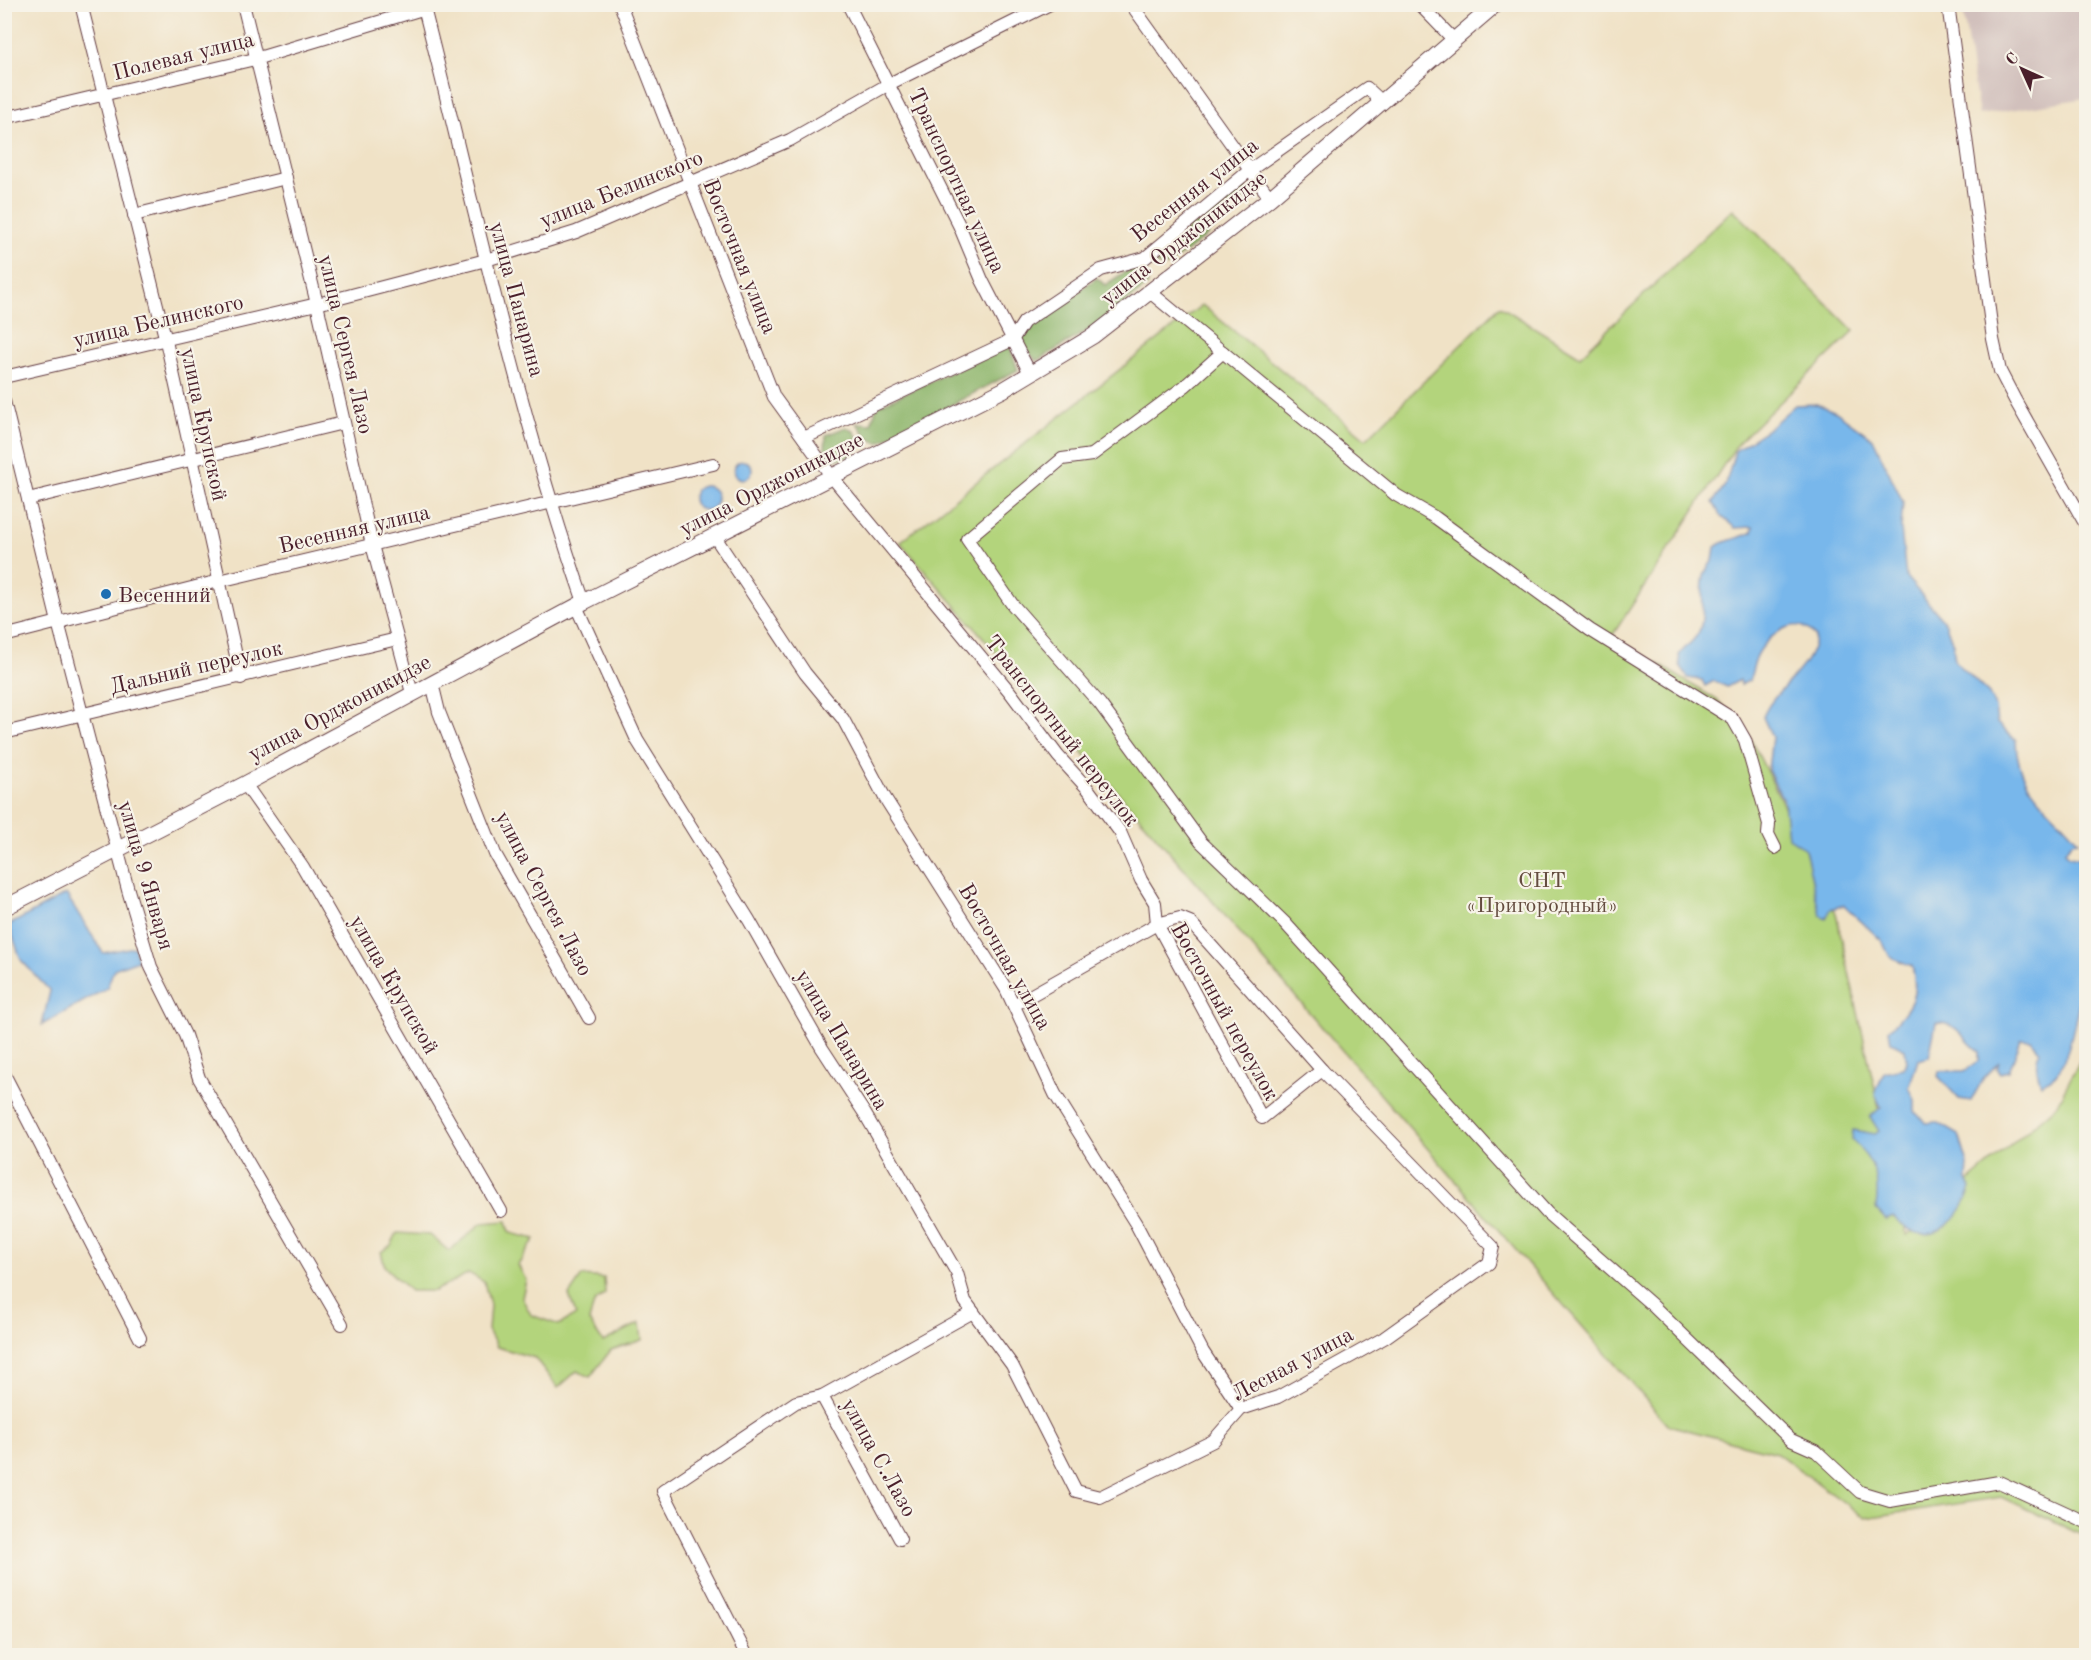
<svg xmlns="http://www.w3.org/2000/svg" width="2091" height="1660" font-family="'Old Standard TT',serif">
	<style>
		.industrial { fill: #d1c0bc }
		.green { fill: #b3d47c; stroke: #7e7a54; stroke-width: 1.5 }
		.forest { fill: #8eb66c; stroke: #6c6a4c; stroke-width: 1.5 }
		.water { fill: #78b7eb; stroke: #616b8b; stroke-width: 1.5 }
		.lines { fill: none; stroke-linecap: round; stroke-linejoin: round }
		.minor-casing { stroke: #633c42; stroke-width: 14 }
		.major-casing { stroke: #633c42; stroke-width: 17 }
		.minor { stroke: #fff; stroke-width: 12 }
		.major { stroke: #fff; stroke-width: 15 }
		.poi-dot { fill: #1f6fb2; stroke: #f7f3e8; stroke-width: 2 }
		.labels { text-anchor: middle; stroke-width: 4.5; stroke-linejoin: round; paint-order: stroke }
		.street-label { font-size: 22px; fill: #4a1f2b; stroke: #f7f3e8 }
		.poi-label { font-size: 22px; fill: #4a1f2b; stroke: #f7f3e8; text-anchor: start }
		.park-label { font-size: 22px; fill: #644c3f; stroke: #f7f3e8 }
	</style>
	<rect width="100%" height="100%" fill="#f7f3e8"/>
	<filter id="ink" filterUnits="userSpaceOnUse"><feTurbulence type="fractalNoise" baseFrequency=".0167" numOctaves="2"/><feDisplacementMap in="SourceGraphic" scale="12" xChannelSelector="R" yChannelSelector="G"/><feConvolveMatrix kernelMatrix="1 2 1 2 8 2 1 2 1" color-interpolation-filters="sRGB"/></filter>
	<filter id="wash" filterUnits="userSpaceOnUse"><feTurbulence type="fractalNoise" baseFrequency=".008" numOctaves="4" result="noise"/><feDisplacementMap in="SourceGraphic" scale="24" xChannelSelector="R" yChannelSelector="G"/><feGaussianBlur stdDeviation="1.35" result="paint"/><feColorMatrix in="noise" values="0 0 0 0 0 0 0 0 0 0 0 0 0 0 0 0 0 1.4 0 .05"/><feComposite in="paint" operator="in"/></filter>
	<g filter="url(#wash)">
		<rect width="100%" height="100%" fill="#f0e2c6"/>
		<polygon class="industrial" points="1962,5 2086,5 2086,98 1979,115"/>
		<g class="green">
			<polygon points="1733,209 1854,331 1738,443 1612,636 1717,700 1742,722 1779,796 1836,913 1907,1235 2056,1106 2086,1049 2086,1537 2001,1497 1865,1518 1777,1453 1668,1425 900,542 1202,305 1366,439 1500,306 1580,356"/>
			<polygon points="507,1221 510,1233 535,1239 518,1265 526,1280 522,1298 531,1315 559,1325 576,1315 569,1295 582,1276 604,1278 605,1294 594,1303 589,1321 603,1342 640,1323 642,1340 611,1350 590,1377 577,1371 558,1388 535,1358 497,1347 488,1330 490,1305 484,1282 469,1273 434,1291 410,1291 385,1267 381,1252 391,1245 397,1233 430,1235 449,1251 482,1223"/>
		</g>
		<g class="forest">
			<path d="M1242,181L1247,191L1239,207L1227,205C1219,213 1220,222 1212,231L1200,217Z"/>
			<polygon points="1197,222 1208,235 1167,266 1159,266 1152,259"/>
			<polygon points="1136,265 1144,265 1148,285 1097,325 1037,361 1017,341 1026,326 1097,278 1105,285"/>
			<polygon points="1009,345 1018,370 879,443 869,439 857,423 871,424 877,406"/>
			<polygon points="846,427 855,432 859,441 850,459 829,458 825,449 826,435"/>
		</g>
		<g class="water">
			<path d="M1817,404L1836,412L1873,439L1903,502L1901,529L1906,577L1945,622L1953,644L1955,661L1989,694L1995,707L1997,723L2016,741C2017,790 2051,807 2078,841L2072,842L2065,851L2069,856L2080,858L2081,863H2086V978C2076,1005 2073,1051 2057,1073C2054,1078 2046,1081 2041,1084C2037,1073 2034,1062 2040,1051L2031,1040L2021,1039L2009,1071L2000,1073L1997,1069L1999,1062L1983,1079L1971,1101L1959,1099L1938,1076L1939,1071H1964L1979,1061V1051C1962,1040 1960,1022 1936,1023L1929,1057L1918,1060L1909,1087L1915,1100V1112L1926,1123L1937,1122L1959,1135L1968,1164L1967,1180L1971,1188C1964,1210 1944,1240 1917,1233C1908,1231 1901,1223 1893,1217L1886,1220L1876,1209C1880,1177 1875,1163 1852,1140L1853,1130L1875,1134L1879,1131L1870,1117L1881,1107L1875,1094L1884,1072L1903,1068L1907,1062L1905,1049L1891,1042L1889,1030C1910,1007 1920,998 1912,966L1890,957L1882,941L1844,905L1831,909L1826,918L1820,915L1805,849L1788,837L1784,802L1768,770L1772,737L1763,717C1774,688 1813,669 1815,637C1798,610 1765,637 1756,658C1753,666 1752,674 1749,681L1740,685V680L1727,687L1714,681L1705,686L1702,680L1688,678L1680,665L1679,655C1686,645 1696,641 1700,629C1708,606 1694,579 1713,561L1715,547C1727,539 1740,539 1752,532L1753,527L1735,528L1720,515L1713,502L1726,484L1735,451L1768,429L1795,405Z"/>
			<circle cx="743" cy="470" r="9"/>
			<circle cx="705" cy="498" r="12"/>
			<polygon points="66,894 103,953 134,947 138,960 114,969 107,988 42,1025 50,991 21,960 9,925"/>
		</g>
	</g>
	<g filter="url(#ink)">
		<g class="lines">
			<g class="minor-casing">
				<g id="minor">
					<polyline points="81,4 166,341 241,678"/>
					<polyline points="243,4 317,304 372,545 412,693"/>
					<path d="M423,4C474,204 516,407 584,602"/>
					<polyline points="620,4 774,397 832,477 1010,692 1058,756 1088,789 1120,832 1141,880 1155,903 1157,924 1180,918 1190,922 1322,1070"/>
					<polyline points="848,4 959,225 982,280 1030,373"/>
					<polyline points="1131,4 1270,198"/>
					<polyline points="1419,4 1454,40"/>
					<polyline points="1948,4 1993,339 2000,371 2015,400 2086,525"/>
					<polyline points="4,118 255,59 439,4"/>
					<polyline points="134,215 286,178"/>
					<polyline points="1150,292 1396,495 1436,518 1590,630 1733,719 1745,740 1769,824 1768,834 1775,848"/>
					<polyline points="1223,352 1185,386 1092,455 1062,459 967,539 1012,604 1100,704 1201,842 1284,922 1547,1213 1651,1304 1791,1440 1816,1451 1860,1492 1890,1501 1999,1482 2086,1522"/>
					<polyline points="4,377 317,304 486,260 576,232 790,140 889,84 1050,4"/>
					<polyline points="4,401 58,622 128,890 151,967 185,1035 199,1078 342,1324"/>
					<polyline points="804,438 1012,340 1024,322 1101,270 1145,258 1250,170 1367,88 1382,102"/>
					<polyline points="28,499 343,423"/>
					<polyline points="715,537 805,673 843,719 885,798 1006,989 1055,1094 1136,1224 1203,1352 1241,1409"/>
					<polyline points="576,606 637,740 749,920 822,1048 865,1114 957,1273 965,1301 1012,1365 1076,1491 1100,1497 1213,1441 1241,1409 1278,1397 1384,1338 1489,1263 1493,1247 1322,1070 1262,1118 1157,924 1014,1005"/>
					<polyline points="4,636 219,581 713,464"/>
					<polyline points="432,683 439,712 495,854 589,1018"/>
					<polyline points="4,733 397,639"/>
					<polyline points="245,784 303,867 501,1211"/>
					<polyline points="4,1074 140,1338"/>
					<polyline points="822,1396 900,1539"/>
					<polyline points="747,1656 663,1491 796,1402 822,1396 973,1312"/>
				</g>
			</g>
			<g class="major-casing">
				<polyline id="major" points="4,908 245,784 584,602 1003,390 1093,336 1270,198 1496,4"/>
			</g>
			<use href="#minor" class="minor"/>
			<use href="#major" class="major"/>
		</g>
	</g>
	<circle class="poi-dot" cx="106" cy="594" r="6"/>
	<g class="labels">
		<g class="street-label">
			<text transform="translate(183 55) rotate(-14)" y="8">Полевая улица</text>
			<text transform="translate(958 180) rotate(65)" y="8">Транспортная улица</text>
			<text transform="translate(621 188) rotate(-22)" y="8">улица Белинского</text>
			<text transform="translate(1194 189) rotate(-38)" y="8">Весенняя улица</text>
			<text transform="translate(1183 237) rotate(-38)" y="8">улица Орджоникидзе</text>
			<text transform="translate(741 256) rotate(68)" y="8">Восточная улица</text>
			<text transform="translate(518 299) rotate(75)" y="8">улица Панарина</text>
			<text transform="translate(158 320) rotate(-13)" y="8">улица Белинского</text>
			<text transform="translate(347 344) rotate(77)" y="8">улица Сергея Лазо</text>
			<text transform="translate(205 424) rotate(78)" y="8">улица Крупской</text>
			<text transform="translate(771 483) rotate(-27)" y="8">улица Орджоникидзе</text>
			<text transform="translate(354 528) rotate(-13)" y="8">Весенняя улица</text>
			<text transform="translate(196 666) rotate(-13)" y="8">Дальний переулок</text>
			<text transform="translate(339 707) rotate(-28)" y="8">улица Орджоникидзе</text>
			<text transform="translate(1063 730) rotate(52)" y="8">Транспортный переулок</text>
			<text transform="translate(147 875) rotate(74)" y="8">улица 9 Января</text>
			<text transform="translate(545 893) rotate(62)" y="8">улица Сергея Лазо</text>
			<text transform="translate(1006 956) rotate(60)" y="8">Восточная улица</text>
			<text transform="translate(395 984) rotate(60)" y="8">улица Крупской</text>
			<text transform="translate(1226 1011) rotate(61)" y="8">Восточный переулок</text>
			<text transform="translate(843 1039) rotate(59)" y="8">улица Панарина</text>
			<text transform="translate(1292 1363) rotate(-28)" y="8">Лесная улица</text>
			<text transform="translate(880 1457) rotate(61)" y="8">улица С.Лазо</text>
		</g>
		<g class="poi-label">
			<text x="118" y="602">Весенний</text>
		</g>
		<g class="park-label">
			<text x="1542" y="887">СНТ<tspan x="1542" dy="25">«Пригородный»</tspan></text>
		</g>
	</g>
	<rect width="2091" height="1660" fill="none" stroke="#f7f3e8" stroke-width="24"/>
	<g transform="translate(2022 69) rotate(315)" stroke="#f7f3e8" stroke-width="4.5" paint-order="stroke">
	<path d="M0-4.5L10 22L0 15L-10 22Z" fill="#4a1f2b"/>
	<text y="-9" font-size="16" font-weight="bold" text-anchor="middle" fill="#4a1f2b">С</text>
	</g>
</svg>
